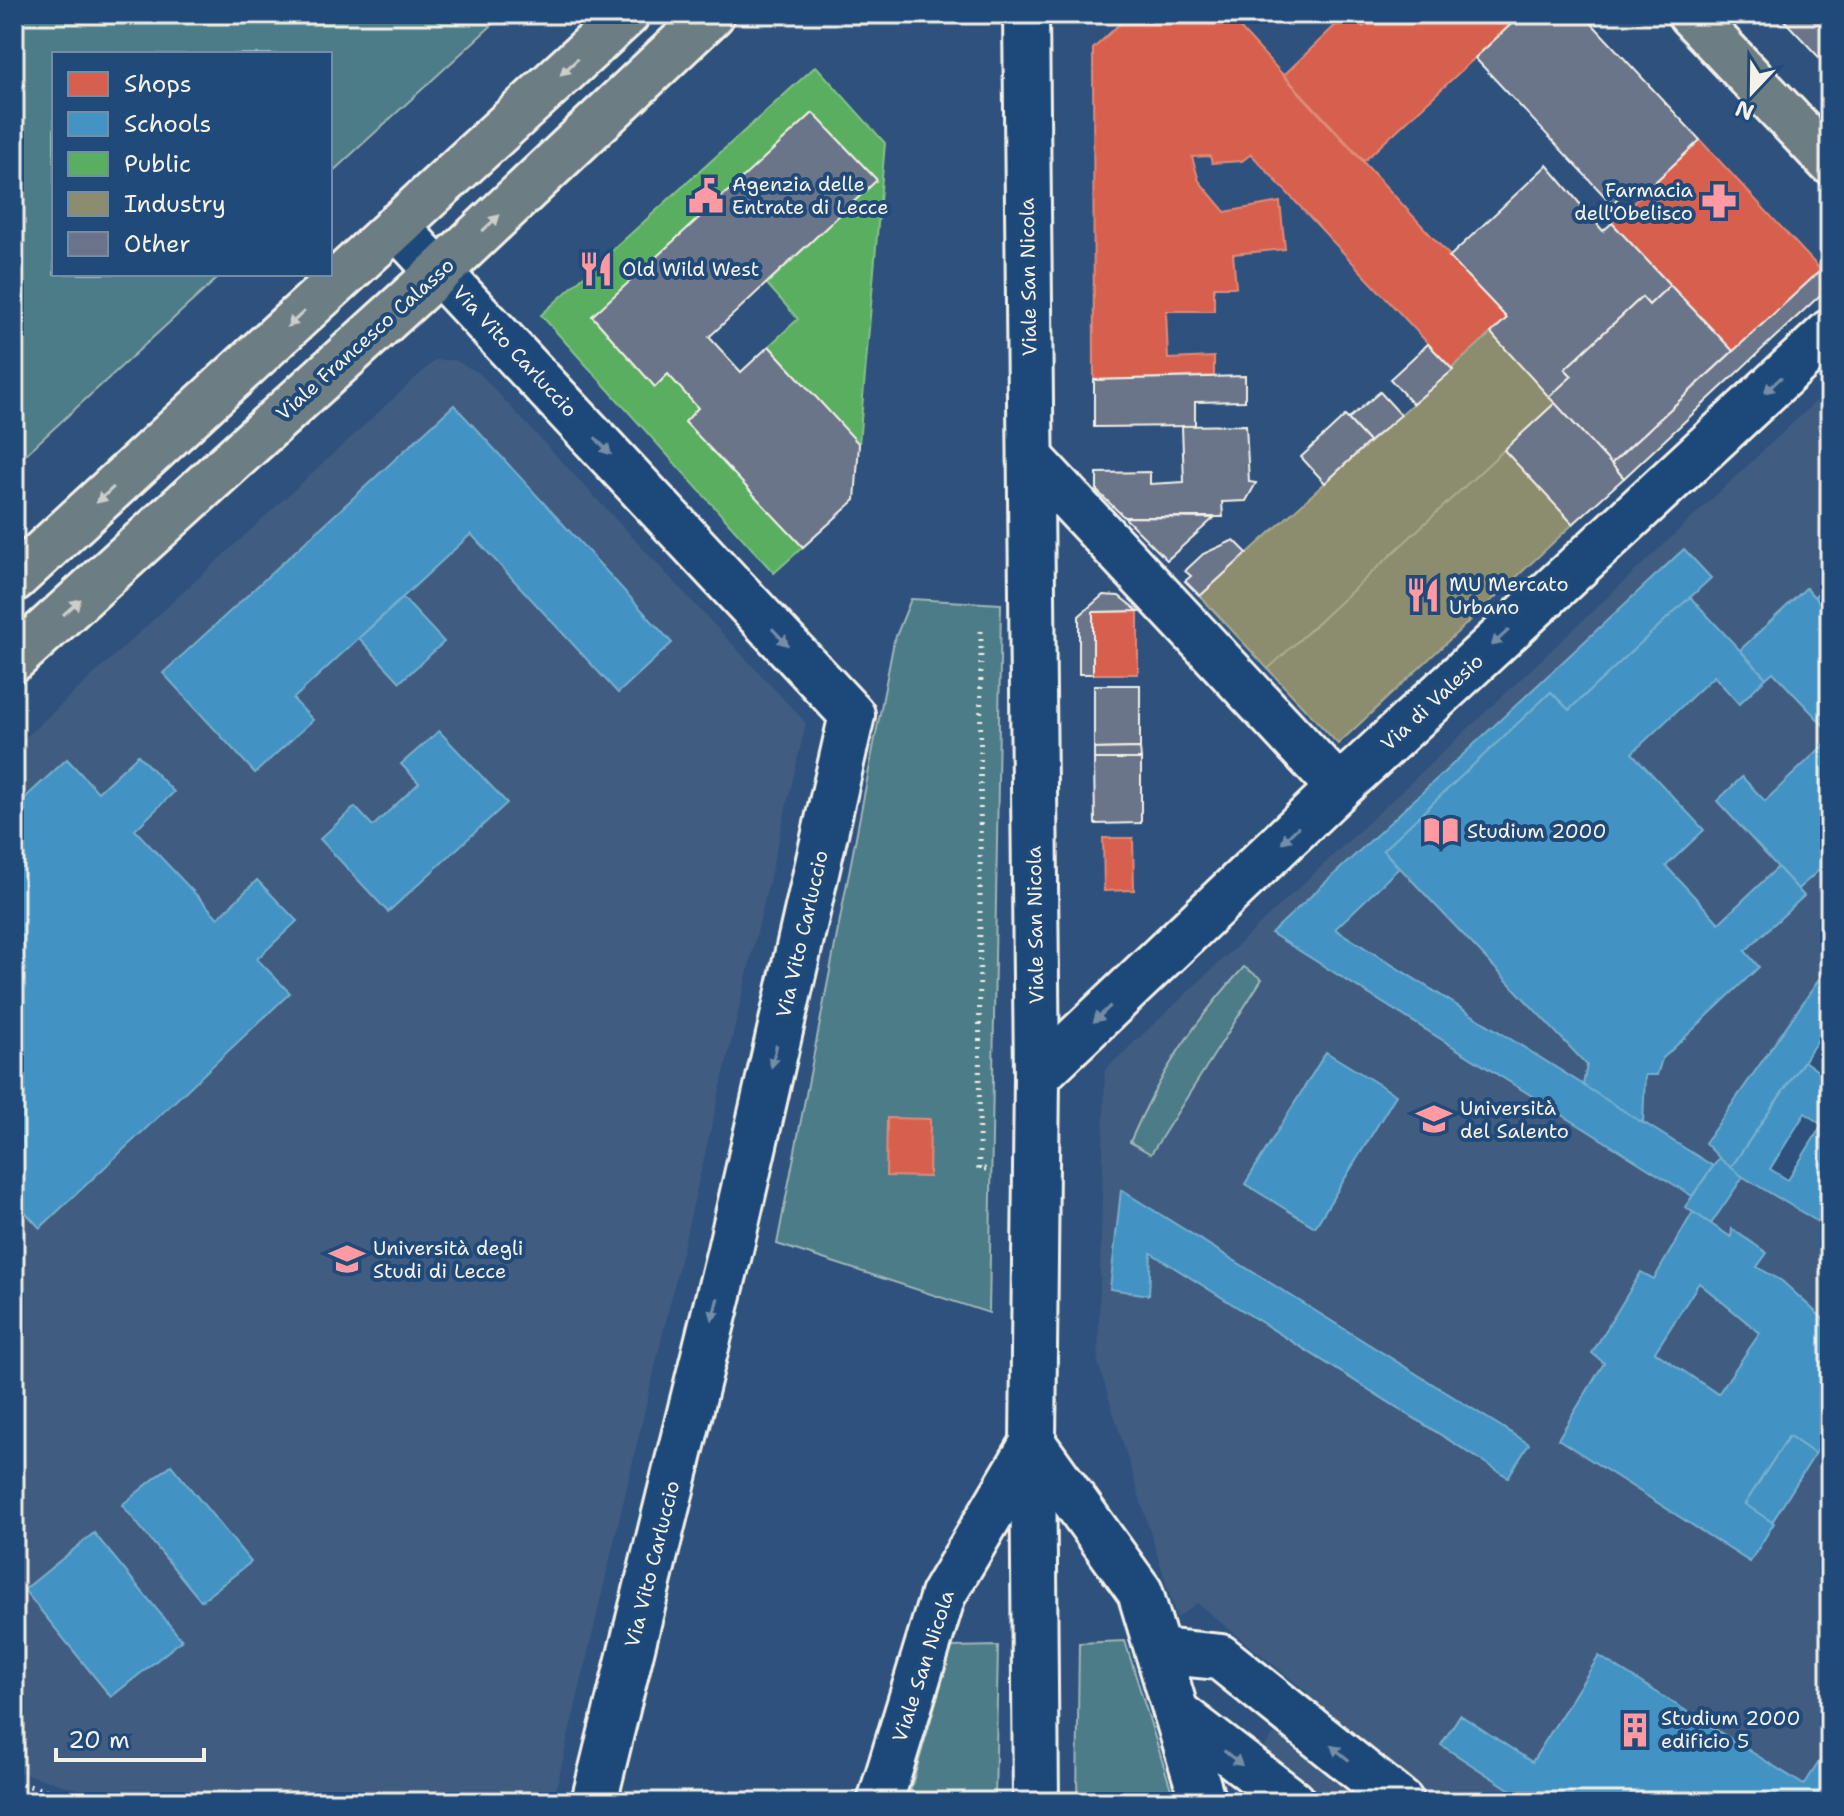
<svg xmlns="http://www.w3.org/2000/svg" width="1844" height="1816" font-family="'Shantell Sans',sans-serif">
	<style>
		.built { fill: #405c81 }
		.green { fill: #4c7c87; stroke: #a0b6b8; stroke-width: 2 }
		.shops { fill: #d6604d; stroke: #df8c7c; stroke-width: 2 }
		.schools { fill: #4393c3; stroke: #78afce; stroke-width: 2; fill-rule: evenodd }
		.public { fill: #5aae61; stroke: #88c28a; stroke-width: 2 }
		.industry { fill: #8c8c6e; stroke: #abaa93; stroke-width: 2 }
		.building { fill: #6b748a; stroke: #f4f1e8; stroke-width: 2 }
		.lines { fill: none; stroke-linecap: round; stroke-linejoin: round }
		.minor-casing { stroke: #f4f1e8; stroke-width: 50 }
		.major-casing { stroke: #f4f1e8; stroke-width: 50 }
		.path { stroke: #f4f1e8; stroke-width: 5; stroke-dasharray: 2 6; stroke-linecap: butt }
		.minor { stroke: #1f4a7a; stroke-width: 44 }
		.major { stroke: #6d7d84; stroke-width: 44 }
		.oneway { fill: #ccceca }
		.oneway2 { fill: #748da6 }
		.labels { text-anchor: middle; stroke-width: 8; stroke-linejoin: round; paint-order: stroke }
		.poi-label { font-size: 20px; fill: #f4f1e8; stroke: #1f4a7a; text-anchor: start }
		.street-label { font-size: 20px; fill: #f4f1e8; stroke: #1f4a7a }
	</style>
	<rect width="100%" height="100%" fill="#2e527d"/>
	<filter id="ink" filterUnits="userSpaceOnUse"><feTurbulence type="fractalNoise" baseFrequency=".0125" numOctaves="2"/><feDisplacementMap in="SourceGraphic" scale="16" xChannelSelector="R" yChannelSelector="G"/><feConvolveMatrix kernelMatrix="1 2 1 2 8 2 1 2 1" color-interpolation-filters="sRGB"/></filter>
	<g filter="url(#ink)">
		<g class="built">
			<polygon points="435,360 455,360 479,373 806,723 553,1802 124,1802 14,1771 14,748"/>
			<polygon points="1830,388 1830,1022 1730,1168 1830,1229 1830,1802 1265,1802 1238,1781 1307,1692 1197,1603 1177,1618 1098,1363 1105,1070"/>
		</g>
		<g class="green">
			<polygon points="14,14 504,14 330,174 330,54 54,54 54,274 222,274 14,465"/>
			<polygon points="911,599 1001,604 989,1313 777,1244 894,641"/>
			<path d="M1244,967L1262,979L1151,1154L1130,1142C1160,1073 1193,1023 1244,967Z"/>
			<polygon points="1125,1641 1175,1802 1077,1802 1079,1643"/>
			<polygon points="998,1646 995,1802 907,1802 952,1647"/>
		</g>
		<g class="shops">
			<polygon points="1130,14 1227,14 1507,318 1453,370 1251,154 1242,161 1212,163 1210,156 1192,157 1199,181 1225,212 1280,202 1285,249 1233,254 1236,287 1214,287 1214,311 1166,311 1168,359 1214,357 1214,376 1094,380 1093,49"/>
			<polygon points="1347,14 1351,14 1363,27 1376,14 1522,14 1364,161 1284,75"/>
			<polygon points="1700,140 1821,270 1733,351 1612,223"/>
			<polygon points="1138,611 1138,674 1093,674 1093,612"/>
			<polygon points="1103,838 1133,838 1134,890 1104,891"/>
			<polygon points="887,1118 930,1119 929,1177 886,1176"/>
		</g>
		<g class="schools">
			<polygon points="454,405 672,643 618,693 471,534 293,699 313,720 255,773 163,673"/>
			<polygon points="1684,549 1711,578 1569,710 1551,692 1383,850 1399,868 1335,929 1713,1166 1692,1196 1271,933"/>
			<polygon points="1830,581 1830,614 1814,597"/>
			<polygon points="1806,588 1830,614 1830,732 1773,672 1766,678 1740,650"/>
			<polygon points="1690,597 1766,678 1739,704 1714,676 1632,753 1704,830 1666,866 1719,923 1778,867 1804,896 1745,951 1759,967 1662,1059 1657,1075 1645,1075 1643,1123 1583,1085 1587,1065 1383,850 1551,692 1569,710"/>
			<polygon points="403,598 444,642 400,682 359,638"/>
			<polygon points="439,731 507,803 388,912 320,839 355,807 373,826 419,783 401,764"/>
			<polygon points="1830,739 1830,860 1798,889 1717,801 1742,777 1765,801"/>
			<polygon points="138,755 174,792 135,830 218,918 257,880 297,921 257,959 290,993 40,1228 14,1200 14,808 67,759 98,792"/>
			<polygon points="1830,964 1830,1022 1730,1169 1705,1143"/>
			<polygon points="1326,1052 1396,1095 1315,1227 1245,1184"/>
			<path d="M1804,1061L1830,1080V1179L1819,1196L1830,1204V1229L1730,1169ZM1805,1113L1822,1125L1788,1180L1770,1169Z"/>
			<polygon points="1719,1158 1743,1177 1711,1224 1685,1207"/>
			<polygon points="1121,1190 1529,1444 1508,1477 1151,1253 1149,1295 1110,1289"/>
			<path d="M1693,1212L1731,1237L1732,1229L1767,1253L1757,1267L1782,1281L1830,1325V1432L1815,1454L1789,1436L1745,1504L1774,1523L1750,1562L1558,1439L1604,1363L1592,1353L1641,1272L1654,1279ZM1699,1283L1760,1333L1718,1394L1655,1352Z"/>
			<polygon points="1789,1436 1815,1454 1772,1522 1745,1504"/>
			<polygon points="171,1465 251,1562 201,1601 122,1505"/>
			<polygon points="94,1533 182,1640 111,1697 24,1590"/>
			<polygon points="1599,1656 1804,1785 1830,1745 1830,1802 1506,1802 1512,1791 1441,1745 1460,1715 1532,1762"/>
		</g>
		<polygon class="public" points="816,66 885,143 859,444 769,346 798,319 767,284 877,180 813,113 592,316 655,387 668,374 698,408 685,422 803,547 774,573 541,315"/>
		<g class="industry">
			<polygon points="1491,333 1555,403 1268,669 1200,596"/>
			<polygon points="1504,450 1573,524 1338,744 1268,669"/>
		</g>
		<g class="building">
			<polygon points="1522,14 1583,14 1700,140 1641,195 1631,185 1612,204 1475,58"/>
			<polygon points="1784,14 1830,14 1830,69 1781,17"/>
			<polygon points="813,113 877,180 709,337 741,372 769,346 859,444 855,500 803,547 685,422 698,408 668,374 655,387 592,316"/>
			<polygon points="1547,165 1603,231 1612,223 1670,285 1649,305 1642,297 1565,369 1572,376 1549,397 1491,333 1507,318 1449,257"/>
			<polygon points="1821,270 1830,280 1830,286 1624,478 1611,464"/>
			<polygon points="1670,285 1733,351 1611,464 1549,397 1572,376 1565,369 1642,297 1649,305"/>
			<polygon points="1428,344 1453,370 1413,404 1390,379"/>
			<polygon points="1245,376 1245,401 1195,402 1195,426 1094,427 1094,380"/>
			<polygon points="1380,392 1401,415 1369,442 1348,419"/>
			<polygon points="1555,403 1624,478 1573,524 1504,450"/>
			<polygon points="1345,416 1369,442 1325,483 1301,457"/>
			<polygon points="1246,425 1249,482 1256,483 1246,501 1222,502 1223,517 1124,517 1097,491 1097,473 1150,472 1150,484 1184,482 1182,426"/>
			<polygon points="1124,517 1214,518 1167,560"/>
			<polygon points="1234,540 1247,553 1200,596 1185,581 1191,576 1185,571 1203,554"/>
			<polygon points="1103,595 1119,596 1138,611 1093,612 1093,674 1079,674 1079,616"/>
			<polygon points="1094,685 1140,685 1140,748 1094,749"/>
			<polygon points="1140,748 1141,759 1094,759 1094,749"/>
			<polygon points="1094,759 1141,759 1141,823 1095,824"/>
		</g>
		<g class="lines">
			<g class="minor-casing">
				<g id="minor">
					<polyline points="1026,14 1037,1076 1033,1443 1036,1802"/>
					<polyline points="396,226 852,715 730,1250 594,1802"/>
					<polyline points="1031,458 1339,788"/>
					<polyline points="1037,1076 1339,788 1830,332"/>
					<polyline points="1033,1443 1140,1592 1203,1802"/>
					<polyline points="1158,1651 1220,1657 1401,1802"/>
					<polyline points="1176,1712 1293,1802"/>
					<polyline points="880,1802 943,1595 1033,1443"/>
				</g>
			</g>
			<g class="major-casing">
				<g id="major">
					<polyline points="1690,14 1830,162"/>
					<polyline points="14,579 627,14"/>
					<polyline points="14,659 440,271 712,14"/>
				</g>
			</g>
			<g class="path">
				<polyline points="981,631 979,1170 990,1168"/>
				<polyline points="14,1782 89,1802"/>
			</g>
			<use href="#minor" class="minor"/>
			<use href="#major" class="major"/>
		</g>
		<defs><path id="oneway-solid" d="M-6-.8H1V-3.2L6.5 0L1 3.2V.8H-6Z" transform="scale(2)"/></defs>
		<g class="oneway">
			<use href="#oneway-solid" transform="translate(569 67) rotate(137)"/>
			<use href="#oneway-solid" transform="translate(491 223) rotate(-43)"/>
			<use href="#oneway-solid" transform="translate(296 319) rotate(137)"/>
			<use href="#oneway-solid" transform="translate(105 495) rotate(137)"/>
			<use href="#oneway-solid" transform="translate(72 607) rotate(-42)"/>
		</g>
		<g class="oneway2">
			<use href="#oneway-solid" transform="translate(1773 385) rotate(137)"/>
			<use href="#oneway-solid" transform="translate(603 446) rotate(47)"/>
			<use href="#oneway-solid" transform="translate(780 637) rotate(47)"/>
			<use href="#oneway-solid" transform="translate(1500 638) rotate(137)"/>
			<use href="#oneway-solid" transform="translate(1290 835) rotate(136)"/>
			<use href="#oneway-solid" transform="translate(1102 1014) rotate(136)"/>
			<use href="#oneway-solid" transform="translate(774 1056) rotate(103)"/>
			<use href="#oneway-solid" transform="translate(715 1309) rotate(104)"/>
			<use href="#oneway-solid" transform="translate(1340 1753) rotate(-141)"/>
			<use href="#oneway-solid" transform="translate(1233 1758) rotate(39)"/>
		</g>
	</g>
	<defs>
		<g id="civic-bare" transform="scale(2.76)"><path d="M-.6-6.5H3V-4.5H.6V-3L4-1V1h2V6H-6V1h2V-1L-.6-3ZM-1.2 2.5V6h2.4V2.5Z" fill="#ff9aa2" stroke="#1f4a7a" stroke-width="2.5" paint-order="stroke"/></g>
		<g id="pharmacy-bare" transform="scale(2.76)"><path d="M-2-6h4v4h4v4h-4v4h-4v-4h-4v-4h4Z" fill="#ff9aa2" stroke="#1f4a7a" stroke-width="2.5" paint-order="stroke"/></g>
		<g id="restaurant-bare" transform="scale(2.76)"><path d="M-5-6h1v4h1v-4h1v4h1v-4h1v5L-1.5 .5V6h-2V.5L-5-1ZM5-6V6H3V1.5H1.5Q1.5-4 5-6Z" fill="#ff9aa2" stroke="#1f4a7a" stroke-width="2.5" paint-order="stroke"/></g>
		<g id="library-bare" transform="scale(2.76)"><path d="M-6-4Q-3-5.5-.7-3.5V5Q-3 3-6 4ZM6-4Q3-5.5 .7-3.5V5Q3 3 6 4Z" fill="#ff9aa2" stroke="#1f4a7a" stroke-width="2.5" paint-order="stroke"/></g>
		<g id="university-bare" transform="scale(2.76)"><path d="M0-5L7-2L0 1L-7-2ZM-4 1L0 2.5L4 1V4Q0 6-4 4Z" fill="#ff9aa2" stroke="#1f4a7a" stroke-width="2.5" paint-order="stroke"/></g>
		<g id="school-bare" transform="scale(2.76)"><path d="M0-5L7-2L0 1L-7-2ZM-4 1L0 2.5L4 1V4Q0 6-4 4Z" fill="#ff9aa2" stroke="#1f4a7a" stroke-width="2.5" paint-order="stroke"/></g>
		<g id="building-bare" transform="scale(2.76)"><path d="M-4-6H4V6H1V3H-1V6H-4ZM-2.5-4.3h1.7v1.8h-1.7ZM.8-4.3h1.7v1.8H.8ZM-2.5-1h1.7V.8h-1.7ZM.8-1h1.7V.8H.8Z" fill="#ff9aa2" stroke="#1f4a7a" stroke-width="2.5" paint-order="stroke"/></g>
	</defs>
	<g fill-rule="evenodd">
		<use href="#civic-bare" x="706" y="196"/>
		<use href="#pharmacy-bare" x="1719" y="201"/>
		<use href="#restaurant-bare" x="596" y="269"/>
		<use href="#restaurant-bare" x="1423" y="595"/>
		<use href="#library-bare" x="1441" y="831"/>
		<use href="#university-bare" x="1434" y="1119"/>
		<use href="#school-bare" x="347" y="1259"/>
		<use href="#building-bare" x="1635" y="1730"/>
	</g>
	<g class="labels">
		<g class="poi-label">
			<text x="732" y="191">Agenzia delle<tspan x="732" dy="23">Entrate di Lecce</tspan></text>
			<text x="1693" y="197" text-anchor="end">Farmacia<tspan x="1693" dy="23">dell'Obelisco</tspan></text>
			<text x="622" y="276">Old Wild West</text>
			<text x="1449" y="591">MU Mercato<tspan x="1449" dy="23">Urbano</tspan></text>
			<text x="1467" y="838">Studium 2000</text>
			<text x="1460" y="1115">Università<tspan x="1460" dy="23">del Salento</tspan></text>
			<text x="373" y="1255">Università degli<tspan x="373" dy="23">Studi di Lecce</tspan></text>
			<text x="1661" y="1725">Studium 2000<tspan x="1661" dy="23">edificio 5</tspan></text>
		</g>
		<g class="street-label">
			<text transform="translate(1028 277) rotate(-91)" y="7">Viale San Nicola</text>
			<text transform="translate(365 339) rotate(-42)" y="7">Viale Francesco Calasso</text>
			<text transform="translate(515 351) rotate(47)" y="7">Via Vito Carluccio</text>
			<text transform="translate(1432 702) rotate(-43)" y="7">Via di Valesio</text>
			<text transform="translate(1035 925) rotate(-91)" y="7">Viale San Nicola</text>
			<text transform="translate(802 934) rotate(-77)" y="7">Via Vito Carluccio</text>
			<text transform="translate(652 1564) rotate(-76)" y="7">Via Vito Carluccio</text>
			<text transform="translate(923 1666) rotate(-72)" y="7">Viale San Nicola</text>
		</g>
	</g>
	<rect width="1844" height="1816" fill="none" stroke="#1f4a7a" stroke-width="48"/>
	<rect x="24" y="24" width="1796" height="1768" fill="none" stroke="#f4f1e8" stroke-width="3" filter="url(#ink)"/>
	<rect x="52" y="52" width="280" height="224" fill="#1f4a7a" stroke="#748da6" stroke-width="2"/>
	<rect x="68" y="72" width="40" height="24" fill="#d6604d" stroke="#748da6" stroke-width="2"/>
	<text x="124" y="92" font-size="24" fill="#f4f1e8">Shops</text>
	<rect x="68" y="112" width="40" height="24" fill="#4393c3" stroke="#748da6" stroke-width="2"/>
	<text x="124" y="132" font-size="24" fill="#f4f1e8">Schools</text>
	<rect x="68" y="152" width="40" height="24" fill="#5aae61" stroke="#748da6" stroke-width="2"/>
	<text x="124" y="172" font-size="24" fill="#f4f1e8">Public</text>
	<rect x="68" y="192" width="40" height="24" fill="#8c8c6e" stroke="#748da6" stroke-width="2"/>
	<text x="124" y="212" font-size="24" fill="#f4f1e8">Industry</text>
	<rect x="68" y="232" width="40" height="24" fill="#6b748a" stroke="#748da6" stroke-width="2"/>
	<text x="124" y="252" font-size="24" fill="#f4f1e8">Other</text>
	<g transform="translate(1752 92) rotate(202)" stroke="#1f4a7a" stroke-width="6" paint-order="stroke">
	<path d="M0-6L14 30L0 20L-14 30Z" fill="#f4f1e8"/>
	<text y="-12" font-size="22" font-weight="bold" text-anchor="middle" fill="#f4f1e8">N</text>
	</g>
	<path d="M56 1748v12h148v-12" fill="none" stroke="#f4f1e8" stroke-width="4"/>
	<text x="68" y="1748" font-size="24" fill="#f4f1e8" stroke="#1f4a7a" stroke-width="6" paint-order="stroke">20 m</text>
</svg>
